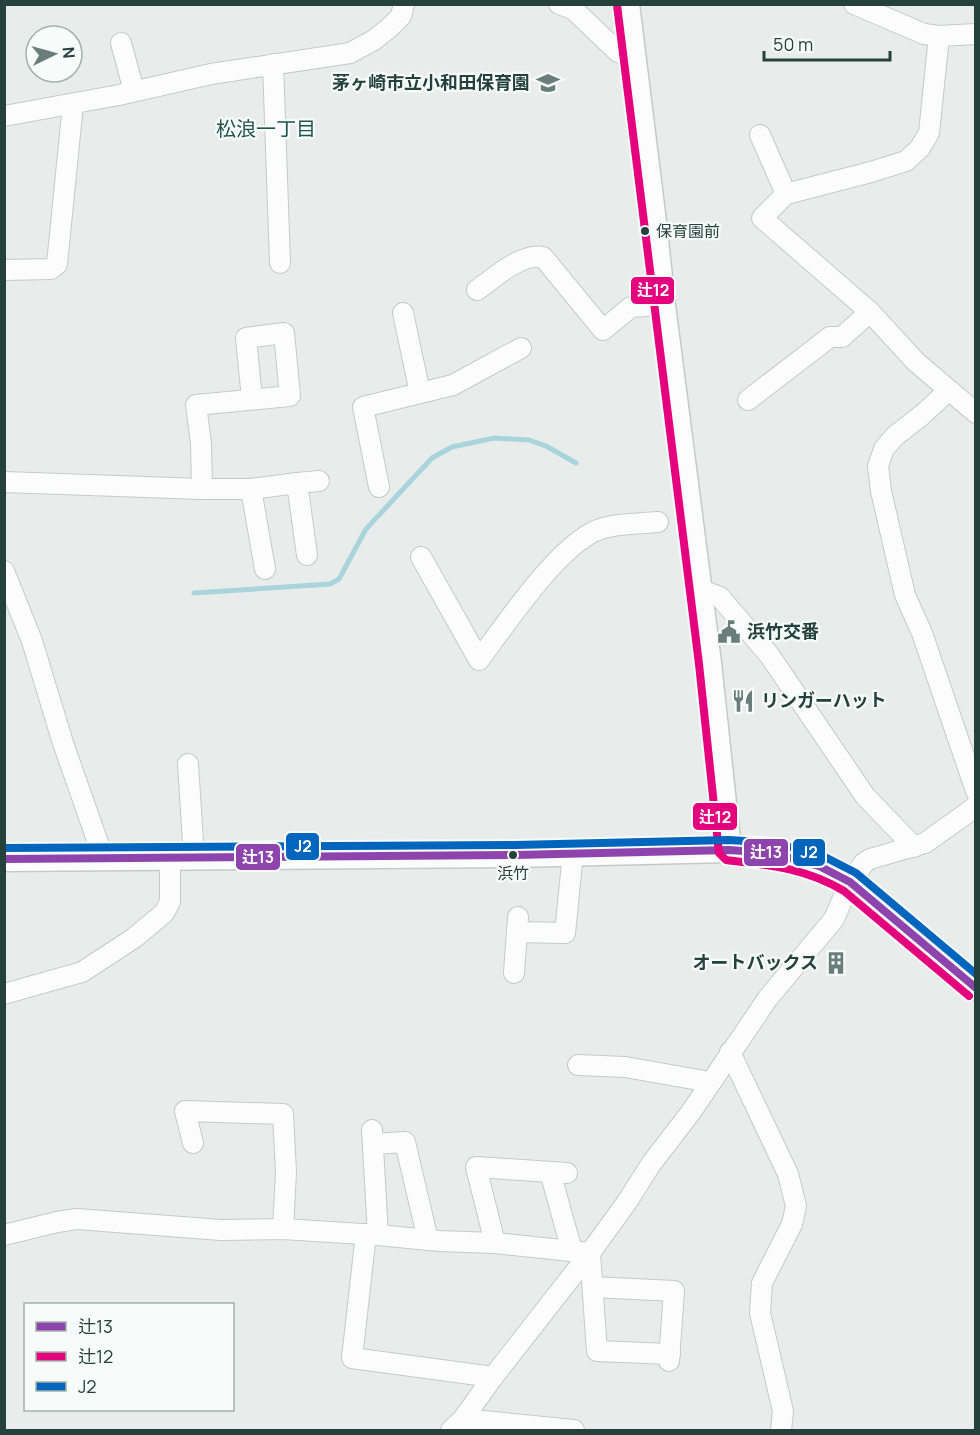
<svg xmlns="http://www.w3.org/2000/svg" width="980" height="1435" font-family="Manrope,'Noto Sans JP',sans-serif">
	<style>
		.lines { fill: none; stroke-linecap: round; stroke-linejoin: round }
		.stream { stroke: #a9d4db; stroke-width: 5 }
		.minor-casing { stroke: #c5cac8; stroke-width: 22 }
		.tertiary-casing { stroke: #c5cac8; stroke-width: 27 }
		.minor { stroke: #fcfcfc; stroke-width: 20 }
		.tertiary { stroke: #fcfcfc; stroke-width: 24 }
		.bus-1-casing { stroke: #f7fbf9; stroke-width: 12 }
		.bus-2-casing { stroke: #f7fbf9; stroke-width: 12 }
		.bus-3-casing { stroke: #f7fbf9; stroke-width: 12 }
		.bus-1 { stroke: #8e44ad; stroke-width: 8 }
		.bus-2 { stroke: #e5007d; stroke-width: 8 }
		.bus-3 { stroke: #0065bd; stroke-width: 8 }
		.bus-dot { fill: #24423a; stroke: #f7fbf9; stroke-width: 2 }
		.labels { text-anchor: middle; stroke-width: 4.5; stroke-linejoin: round; paint-order: stroke }
		.bus-label { font-size: 16px; fill: #24423a; stroke: #f7fbf9; text-anchor: start }
		.poi-label { font-size: 18px; font-weight: bold; fill: #24423a; stroke: #f7fbf9; text-anchor: end }
		.neighbourhood-label { font-size: 20px; fill: #1f5548; stroke: #f7fbf9 }
		.line-badge { stroke: #f7fbf9; stroke-width: 2 }
		.badge-label { font-size: 16px; text-anchor: middle; font-weight: bold; fill: #fff }
	</style>
	<rect width="100%" height="100%" fill="#e8edeb"/>
	<g class="lines">
		<polyline class="stream" points="194,593 330,584 339,579 366,529 432,458 452,447 494,438 529,440 546,446 576,463"/>
		<g class="minor-casing">
			<g id="minor">
				<polyline points="559,4 573,9 618,52 633,57"/>
				<polyline points="854,4 924,34 939,36 976,34"/>
				<polyline points="939,36 929,133 920,148 906,161 871,172 786,194 762,218 870,312 916,362 976,413"/>
				<polyline points="121,43 134,91"/>
				<polyline points="273,64 280,263"/>
				<polyline points="4,116 119,95 211,74 350,53 374,40 389,28 401,16 404,4"/>
				<polyline points="760,135 786,194"/>
				<polyline points="4,270 51,269 57,264 73,104"/>
				<path d="M477,290C494,278 521,253 543,257L603,330L631,307L663,305"/>
				<polyline points="403,313 420,393"/>
				<polyline points="948,391 922,415 895,436 884,449 878,466 881,491 905,595 922,633 976,791"/>
				<polyline points="748,400 830,337 842,337 870,312"/>
				<polyline points="4,482 202,489 251,489 297,483 307,555"/>
				<polyline points="297,483 319,481"/>
				<polyline points="379,487 363,407 453,385 521,348"/>
				<polyline points="202,489 201,443 196,405 290,396 284,333 246,338 252,399"/>
				<polyline points="251,489 265,569"/>
				<path d="M421,557L479,660C506,624 555,550 595,531C613,523 639,524 658,522"/>
				<polyline points="4,571 32,641 63,743 103,857"/>
				<polyline points="699,589 720,597 770,656 865,796 914,847"/>
				<polyline points="188,764 194,858"/>
				<polyline points="517,932 565,933 573,853"/>
				<polyline points="514,973 518,917"/>
				<polyline points="4,994 82,972 134,938 164,913 170,902 170,858"/>
				<polyline points="730,1052 788,1174 796,1206 792,1224 762,1283 760,1313 783,1411 781,1430"/>
				<polyline points="578,1065 625,1067 710,1082"/>
				<polyline points="372,1130 378,1235"/>
				<polyline points="193,1143 185,1111 283,1114 286,1172 283,1229"/>
				<polyline points="373,1144 405,1142 428,1240"/>
				<polyline points="550,1172 572,1251"/>
				<polyline points="366,1234 352,1358 493,1377"/>
				<polyline points="4,1235 57,1222 77,1219 221,1230 283,1229 378,1235 439,1241 495,1243 590,1253"/>
				<polyline points="495,1243 476,1167 567,1173"/>
				<polyline points="590,1253 597,1351 670,1354"/>
				<polyline points="593,1287 674,1291 669,1361"/>
				<polyline points="463,1419 574,1430"/>
				<polyline points="451,1430 463,1419 493,1377 590,1253 627,1202 651,1164 691,1112 768,998 834,919 850,882 864,863 870,859 925,843 974,808 976,805"/>
			</g>
		</g>
		<g class="tertiary-casing">
			<g id="tertiary">
				<polyline points="627,4 655,230 663,305 709,663 729,850"/>
				<polyline points="4,859 515,855 729,850 773,853 819,866 850,882 976,988"/>
			</g>
		</g>
		<use href="#minor" class="minor"/>
		<use href="#tertiary" class="tertiary"/>
		<g class="bus-1-casing">
			<polyline id="bus-1" points="4,859 515,855 729,850 773,853 819,866 850,882 976,988"/>
		</g>
		<g class="bus-2-casing">
			<path id="bus-2" d="M617,5L699,664L719,853L726,860C769,865 806,868 844,891L969,996"/>
		</g>
		<g class="bus-3-casing">
			<polyline id="bus-3" points="4,848 515,845 729,840 775,843 823,856 856,873 976,974"/>
		</g>
		<use href="#bus-1" class="bus-1"/>
		<use href="#bus-2" class="bus-2"/>
		<use href="#bus-3" class="bus-3"/>
	</g>
	<defs>
		<g id="school-bare" transform="scale(1.8)"><path d="M0-5L7-2L0 1L-7-2ZM-4 1L0 2.5L4 1V4Q0 6-4 4Z" fill="#697e78" stroke="#f7fbf9" stroke-width="2.5" paint-order="stroke"/></g>
		<g id="civic-bare" transform="scale(1.8)"><path d="M-.6-6.5H3V-4.5H.6V-3L4-1V1h2V6H-6V1h2V-1L-.6-3ZM-1.2 2.5V6h2.4V2.5Z" fill="#697e78" stroke="#f7fbf9" stroke-width="2.5" paint-order="stroke"/></g>
		<g id="restaurant-bare" transform="scale(1.8)"><path d="M-5-6h1v4h1v-4h1v4h1v-4h1v5L-1.5 .5V6h-2V.5L-5-1ZM5-6V6H3V1.5H1.5Q1.5-4 5-6Z" fill="#697e78" stroke="#f7fbf9" stroke-width="2.5" paint-order="stroke"/></g>
		<g id="building-bare" transform="scale(1.8)"><path d="M-4-6H4V6H1V3H-1V6H-4ZM-2.5-4.3h1.7v1.8h-1.7ZM.8-4.3h1.7v1.8H.8ZM-2.5-1h1.7V.8h-1.7ZM.8-1h1.7V.8H.8Z" fill="#697e78" stroke="#f7fbf9" stroke-width="2.5" paint-order="stroke"/></g>
	</defs>
	<g fill-rule="evenodd">
		<use href="#school-bare" x="548" y="83"/>
		<use href="#civic-bare" x="729" y="632"/>
		<use href="#restaurant-bare" x="743" y="701"/>
		<use href="#building-bare" x="836" y="963"/>
	</g>
	<g class="bus-dot">
		<circle cx="645" cy="231" r="5"/>
		<circle cx="513" cy="855" r="5"/>
	</g>
	<g class="labels">
		<g class="bus-label">
			<text x="656" y="237">保育園前</text>
			<text x="513" y="879" text-anchor="middle">浜竹</text>
		</g>
		<g class="poi-label">
			<text x="530" y="89">茅ヶ崎市立小和田保育園</text>
			<text x="747" y="638" text-anchor="start">浜竹交番</text>
			<text x="761" y="707" text-anchor="start">リンガーハット</text>
			<text x="818" y="969">オートバックス</text>
		</g>
		<g class="neighbourhood-label">
			<text x="266" y="136">松浪一丁目</text>
		</g>
	</g>
	<g class="line-badge">
		<rect x="630" y="276" width="45" height="29" rx="6" fill="#e5007d"/>
		<rect x="692" y="802" width="46" height="29" rx="6" fill="#e5007d"/>
		<rect x="285" y="832" width="35" height="29" rx="6" fill="#0065bd"/>
		<rect x="792" y="838" width="34" height="29" rx="6" fill="#0065bd"/>
		<rect x="743" y="838" width="46" height="29" rx="6" fill="#8e44ad"/>
		<rect x="235" y="843" width="46" height="28" rx="6" fill="#8e44ad"/>
	</g>
	<g class="badge-label">
		<text x="653" y="296">辻12</text>
		<text x="715" y="823">辻12</text>
		<text x="303" y="852">J2</text>
		<text x="809" y="858">J2</text>
		<text x="766" y="858">辻13</text>
		<text x="258" y="863">辻13</text>
	</g>
	<rect width="980" height="1435" fill="none" stroke="#24423a" stroke-width="12"/>
	<rect x="24" y="1303" width="210" height="108" fill="#f7fbf9" stroke="#a3b1ad" stroke-width="1.5"/>
	<rect x="36" y="1322" width="30" height="9" fill="#8e44ad" stroke="#a3b1ad" stroke-width="1.5"/>
	<text x="78" y="1333" font-size="18" fill="#24423a">辻13</text>
	<rect x="36" y="1352" width="30" height="9" fill="#e5007d" stroke="#a3b1ad" stroke-width="1.5"/>
	<text x="78" y="1363" font-size="18" fill="#24423a">辻12</text>
	<rect x="36" y="1382" width="30" height="9" fill="#0065bd" stroke="#a3b1ad" stroke-width="1.5"/>
	<text x="78" y="1393" font-size="18" fill="#24423a">J2</text>
	<g transform="translate(54 54) rotate(85)"><circle r="28" fill="#f7fbf9" stroke="#a3b1ad" stroke-width="1.5"/>
	<path d="M0-4.5L10 22L0 15L-10 22Z" fill="#697e78"/>
	<text y="-9" font-size="16" font-weight="bold" text-anchor="middle" fill="#24423a">N</text>
	</g>
	<path d="M764 51v9h126v-9" fill="none" stroke="#24423a" stroke-width="3"/>
	<text x="773" y="51" font-size="18" fill="#24423a" stroke="#f7fbf9" stroke-width="4.5" paint-order="stroke">50 m</text>
</svg>
